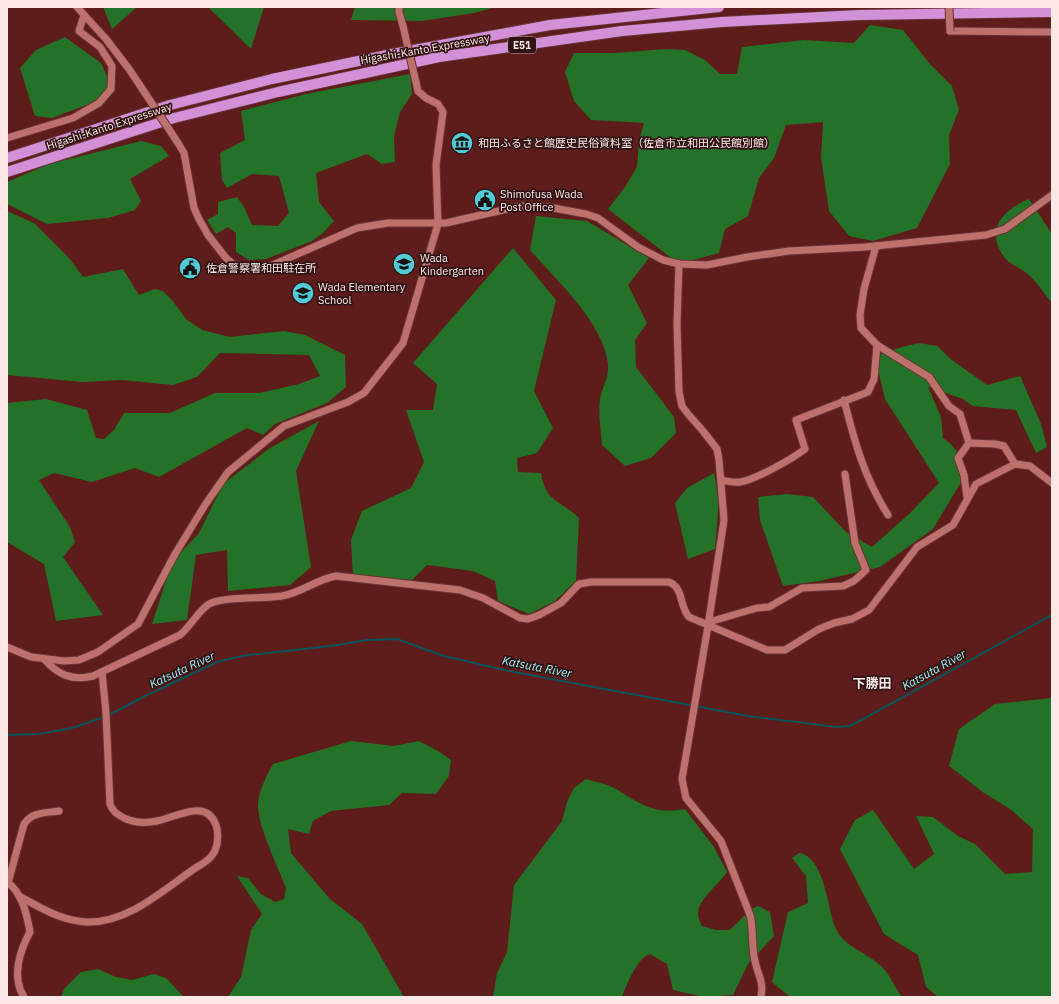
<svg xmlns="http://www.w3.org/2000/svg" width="1059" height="1004" font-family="'IBM Plex Sans','Noto Sans JP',sans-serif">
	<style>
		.forest { fill: #237228 }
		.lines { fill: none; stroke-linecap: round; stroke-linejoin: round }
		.stream { stroke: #08535a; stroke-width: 2 }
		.minor-casing { stroke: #693336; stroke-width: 9 }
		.highway-casing { stroke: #693336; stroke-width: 12 }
		.minor { stroke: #bd716c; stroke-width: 7 }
		.highway { stroke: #d290d7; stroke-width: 10 }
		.minor-bridge-casing { stroke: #693336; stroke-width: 9; stroke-linecap: butt }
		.minor-bridge { stroke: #bd716c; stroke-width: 7 }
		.labels { text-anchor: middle; stroke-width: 3.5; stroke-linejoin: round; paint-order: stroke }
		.shield { fill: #301312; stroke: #bda8a7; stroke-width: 1 }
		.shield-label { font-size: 10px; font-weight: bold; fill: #fae8e7 }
		.street-label { font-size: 11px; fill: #fae8e7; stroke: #301312 }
		.poi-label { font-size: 11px; fill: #fae8e7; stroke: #301312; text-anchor: start }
		.water-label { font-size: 12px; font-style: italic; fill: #9eeef6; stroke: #301312 }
		.quarter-label { font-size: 13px; font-weight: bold; fill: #fae8e7; stroke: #301312 }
	</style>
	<rect width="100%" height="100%" fill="#5e1c1b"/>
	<g class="forest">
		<polygon points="103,7 137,7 112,29"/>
		<polygon points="210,7 264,7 251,49 210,9"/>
		<polygon points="355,7 496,7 474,13 422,21 351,20"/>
		<polygon points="870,25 903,30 929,63 952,86 959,110 949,135 950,164 917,228 873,241 849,236 829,211 821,157 823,122 786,125 774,158 759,178 748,216 725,229 719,253 679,264 608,209 625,187 637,167 639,141 644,123 591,120 574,101 565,72 574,53 616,53 666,49 685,50 705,60 720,74 737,74 742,47 804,40 854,43"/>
		<polygon points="65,37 101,63 114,92 92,103 52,118 35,116 20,68 36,50"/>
		<polygon points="410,74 412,94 400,112 394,136 395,162 382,164 367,154 316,173 319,202 334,221 323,233 312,241 266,259 249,260 236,252 236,233 228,227 216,234 207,220 218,214 218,202 237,197 244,207 252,225 278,226 289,213 279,176 252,174 227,188 222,180 220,153 245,140 241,111 306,94"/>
		<polygon points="141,141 161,146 169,156 130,179 141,201 135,210 108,218 47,224 7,204 7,182 49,164"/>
		<path d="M1029,199L1052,234V303C1045,295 1039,285 1031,277C1024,269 1010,265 1004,257C984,229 1003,210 1029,199Z"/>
		<polygon points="7,211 34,223 70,259 83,277 123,269 139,295 155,289 163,291 172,300 186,319 202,330 230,337 284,331 305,335 345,355 346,387 327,403 275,424 263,435 247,428 159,477 135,468 92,482 54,473 39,480 70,527 75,542 63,557 103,615 56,621 44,564 7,542 7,403 46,399 87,410 96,438 104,439 114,430 124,413 170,413 215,393 259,393 299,384 320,376 309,355 220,353 197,377 173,385 122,380 82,382 7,375"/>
		<path d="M536,216L587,221L649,258L628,285L647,323L635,340L636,367L674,417L676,433L651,458L625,466L602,445C601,430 598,414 600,399C602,387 609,379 608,364C603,322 557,281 530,250Z"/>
		<path d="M513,248L556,300L534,391L553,428L537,453L517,458L518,472L541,473C545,502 562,501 579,518L576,581L555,601L529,614L498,601L495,581L473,571L427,565L412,580L353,577L351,540L362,511L411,488L424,462L406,410H433L437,384L413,363Z"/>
		<polygon points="919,343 937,346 952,360 987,385 1020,376 1041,424 1047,447 1036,453 1016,410 973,406 963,399 928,387 941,417 943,438 951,444 958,453 963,468 961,482 933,529 880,567 819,581 783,586 760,520 758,497 787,494 813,497 846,532 872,547 909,514 939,483 885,399 875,356 902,347"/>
		<polygon points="319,421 296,471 311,567 290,585 228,591 227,550 196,555 187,620 152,624 172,562 199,533 223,484 270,448"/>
		<polygon points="714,473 719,500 715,549 688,559 675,503 687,488"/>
		<polygon points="1052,698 1052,997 938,997 926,987 918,955 884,934 840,849 855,820 873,810 914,869 934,854 916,816 933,817 958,836 975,844 1005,874 1032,872 1033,829 1010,809 984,793 949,766 959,729 995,704"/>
		<path d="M351,741L394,746L419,741L438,751L451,760L449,776L436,794L402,793L389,805L331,811L313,821L309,834L288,829L291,853L329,898L362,924L404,997H228L241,977L251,930L262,914L237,876L248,878L261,894L275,902L284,899L286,888C278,867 257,825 258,804C259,790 267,775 273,764Z"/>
		<path d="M586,779C596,782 607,784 616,789C641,804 654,815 685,809L714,847L727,872C720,883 697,901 698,914C698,918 701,923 702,926L716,930H730L751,909L758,906L770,912L774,936L748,964L733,995L703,997L673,990L667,964L650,954C637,958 627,984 622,997H493L497,973L507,952L514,885L562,821L567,802L574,788Z"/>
		<path d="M799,853C825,857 827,908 836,929C844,947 868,953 881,966C890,974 895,988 902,997H790L772,982L788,912L808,903L806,876L792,858Z"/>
		<polygon points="98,969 116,977 132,980 154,974 166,978 184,997 61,997 64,989 81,972"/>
	</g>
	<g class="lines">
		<polyline class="stream" points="7,735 39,734 72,728 107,716 143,697 217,662 241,656 331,646 367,640 397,639 444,656 509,671 748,716 837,727 850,726 865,718 1052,615"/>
		<g class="minor-casing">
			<g id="minor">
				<polyline points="77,7 106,39 129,69 145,93"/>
				<polyline points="399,7 399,12 403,26"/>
				<polyline points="950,31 1052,32"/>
				<polyline points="7,138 73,118 99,103 111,89 112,66 100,47 79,31 84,15"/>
				<polyline points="178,143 184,153 194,208 199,219 208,235 226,258 233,264 247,270 268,267 357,228 388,223 446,223 520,206 548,207 586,214 598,218 638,247 663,260 679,264 707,265 747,257 789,251 865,247 986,235 1005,229 1052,195"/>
				<polyline points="876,246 864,289 860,315 861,328 877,345 929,377 949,406 960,414 969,443"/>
				<path d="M679,264L677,324L679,392L682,406L688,414L703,431L717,449L719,460L724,520L708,626L682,779L686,798L721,841L750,915C754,930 751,946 755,961C758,976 764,981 761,997"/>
				<path d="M844,400C855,443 864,477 888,515"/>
				<path d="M721,480C727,481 733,483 740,482C755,480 792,459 805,449L796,420L868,392L874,379L877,345"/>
				<polyline points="967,497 964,475 958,458 969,443 995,444 1004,446 1015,464"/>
				<polyline points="709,622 757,608 769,607 802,588 843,586 854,581 866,570 855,543 845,474"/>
				<polyline points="7,647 31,657 64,661 79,660 98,652 138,624 175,554 205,505 228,472 284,426 348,402 364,393 403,343 438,224 436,165 443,112 438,104 426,98 418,91"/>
				<path d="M44,659C58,675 72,681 93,676L180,635C191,626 198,611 209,604C223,596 264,599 282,596C301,593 317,579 336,576L460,590L483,598L520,618L528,619L539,615L561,603L579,584L591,582H669C684,588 679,606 689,617L767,650H785L819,629L834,623L852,619L869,610L917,547L953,525L976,484L1015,464L1030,466L1052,483"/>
				<path d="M7,882C22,892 27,915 30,932C20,950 11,977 24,997"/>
				<path d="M8,883L24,824C32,812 45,813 59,811"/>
				<path d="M19,896C41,908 61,921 87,922C128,923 162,891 194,869C201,864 208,862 213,854C218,847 219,833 216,825C206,797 175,818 157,821C147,823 134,823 124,818C117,814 113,812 110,804L106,713L102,672"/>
			</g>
		</g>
		<g class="highway-casing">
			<g id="highway">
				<polyline points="7,158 170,105 272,79 392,54 550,25 719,7"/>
				<polyline points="7,172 174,118 278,92 439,57 622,31 722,22 859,15 1052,12"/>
			</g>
		</g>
		<use href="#minor" class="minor"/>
		<use href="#highway" class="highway"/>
		<g class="minor-bridge-casing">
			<g id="minor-bridge">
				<polyline points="949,7 950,31"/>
				<polyline points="403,26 418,91"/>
				<polyline points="145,93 178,143"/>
			</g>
		</g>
		<use href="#minor-bridge" class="minor-bridge"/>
	</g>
	<defs>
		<g id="museum-disc" transform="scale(1.15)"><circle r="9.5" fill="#52cbd7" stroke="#301312"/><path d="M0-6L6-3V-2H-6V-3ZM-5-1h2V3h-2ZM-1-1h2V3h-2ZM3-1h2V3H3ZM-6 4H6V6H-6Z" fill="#111"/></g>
		<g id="civic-disc" transform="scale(1.15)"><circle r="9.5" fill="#52cbd7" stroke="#301312"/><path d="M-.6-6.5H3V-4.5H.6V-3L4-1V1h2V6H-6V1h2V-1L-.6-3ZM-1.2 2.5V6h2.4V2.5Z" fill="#111"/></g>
		<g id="school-disc" transform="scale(1.15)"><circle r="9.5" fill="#52cbd7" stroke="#301312"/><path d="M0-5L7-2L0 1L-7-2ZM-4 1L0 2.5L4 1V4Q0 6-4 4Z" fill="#111"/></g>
	</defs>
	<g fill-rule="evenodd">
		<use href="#museum-disc" x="462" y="143"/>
		<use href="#civic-disc" x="485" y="200"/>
		<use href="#school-disc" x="404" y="264"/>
		<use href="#civic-disc" x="190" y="268"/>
		<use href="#school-disc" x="303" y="293"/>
	</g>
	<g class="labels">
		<rect class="shield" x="508" y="37" width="28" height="16" rx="3"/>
		<g class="shield-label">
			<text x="522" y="49">E51</text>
		</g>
		<g class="street-label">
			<text transform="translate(425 49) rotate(-10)" y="4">Higashi-Kanto Expressway</text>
			<text transform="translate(109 126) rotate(-18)" y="4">Higashi-Kanto Expressway</text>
		</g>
		<g class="poi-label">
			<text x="478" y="147">和田ふるさと館歴史民俗資料室（佐倉市立和田公民館別館）</text>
			<text x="500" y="198">Shimofusa Wada<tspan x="500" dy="13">Post Office</tspan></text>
			<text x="420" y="262">Wada<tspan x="420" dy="13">Kindergarten</tspan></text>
			<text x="206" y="272">佐倉警察署和田駐在所</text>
			<text x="318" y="291">Wada Elementary<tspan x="318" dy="13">School</tspan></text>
		</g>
		<g class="water-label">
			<text transform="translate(537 667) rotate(11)" y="4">Katsuta River</text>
			<text transform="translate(182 670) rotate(-25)" y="4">Katsuta River</text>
			<text transform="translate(934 670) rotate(-29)" y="4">Katsuta River</text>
		</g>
		<g class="quarter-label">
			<text x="872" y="688">下勝田</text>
		</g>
	</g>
	<rect width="1059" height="1004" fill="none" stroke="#fae8e7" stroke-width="16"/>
</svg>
